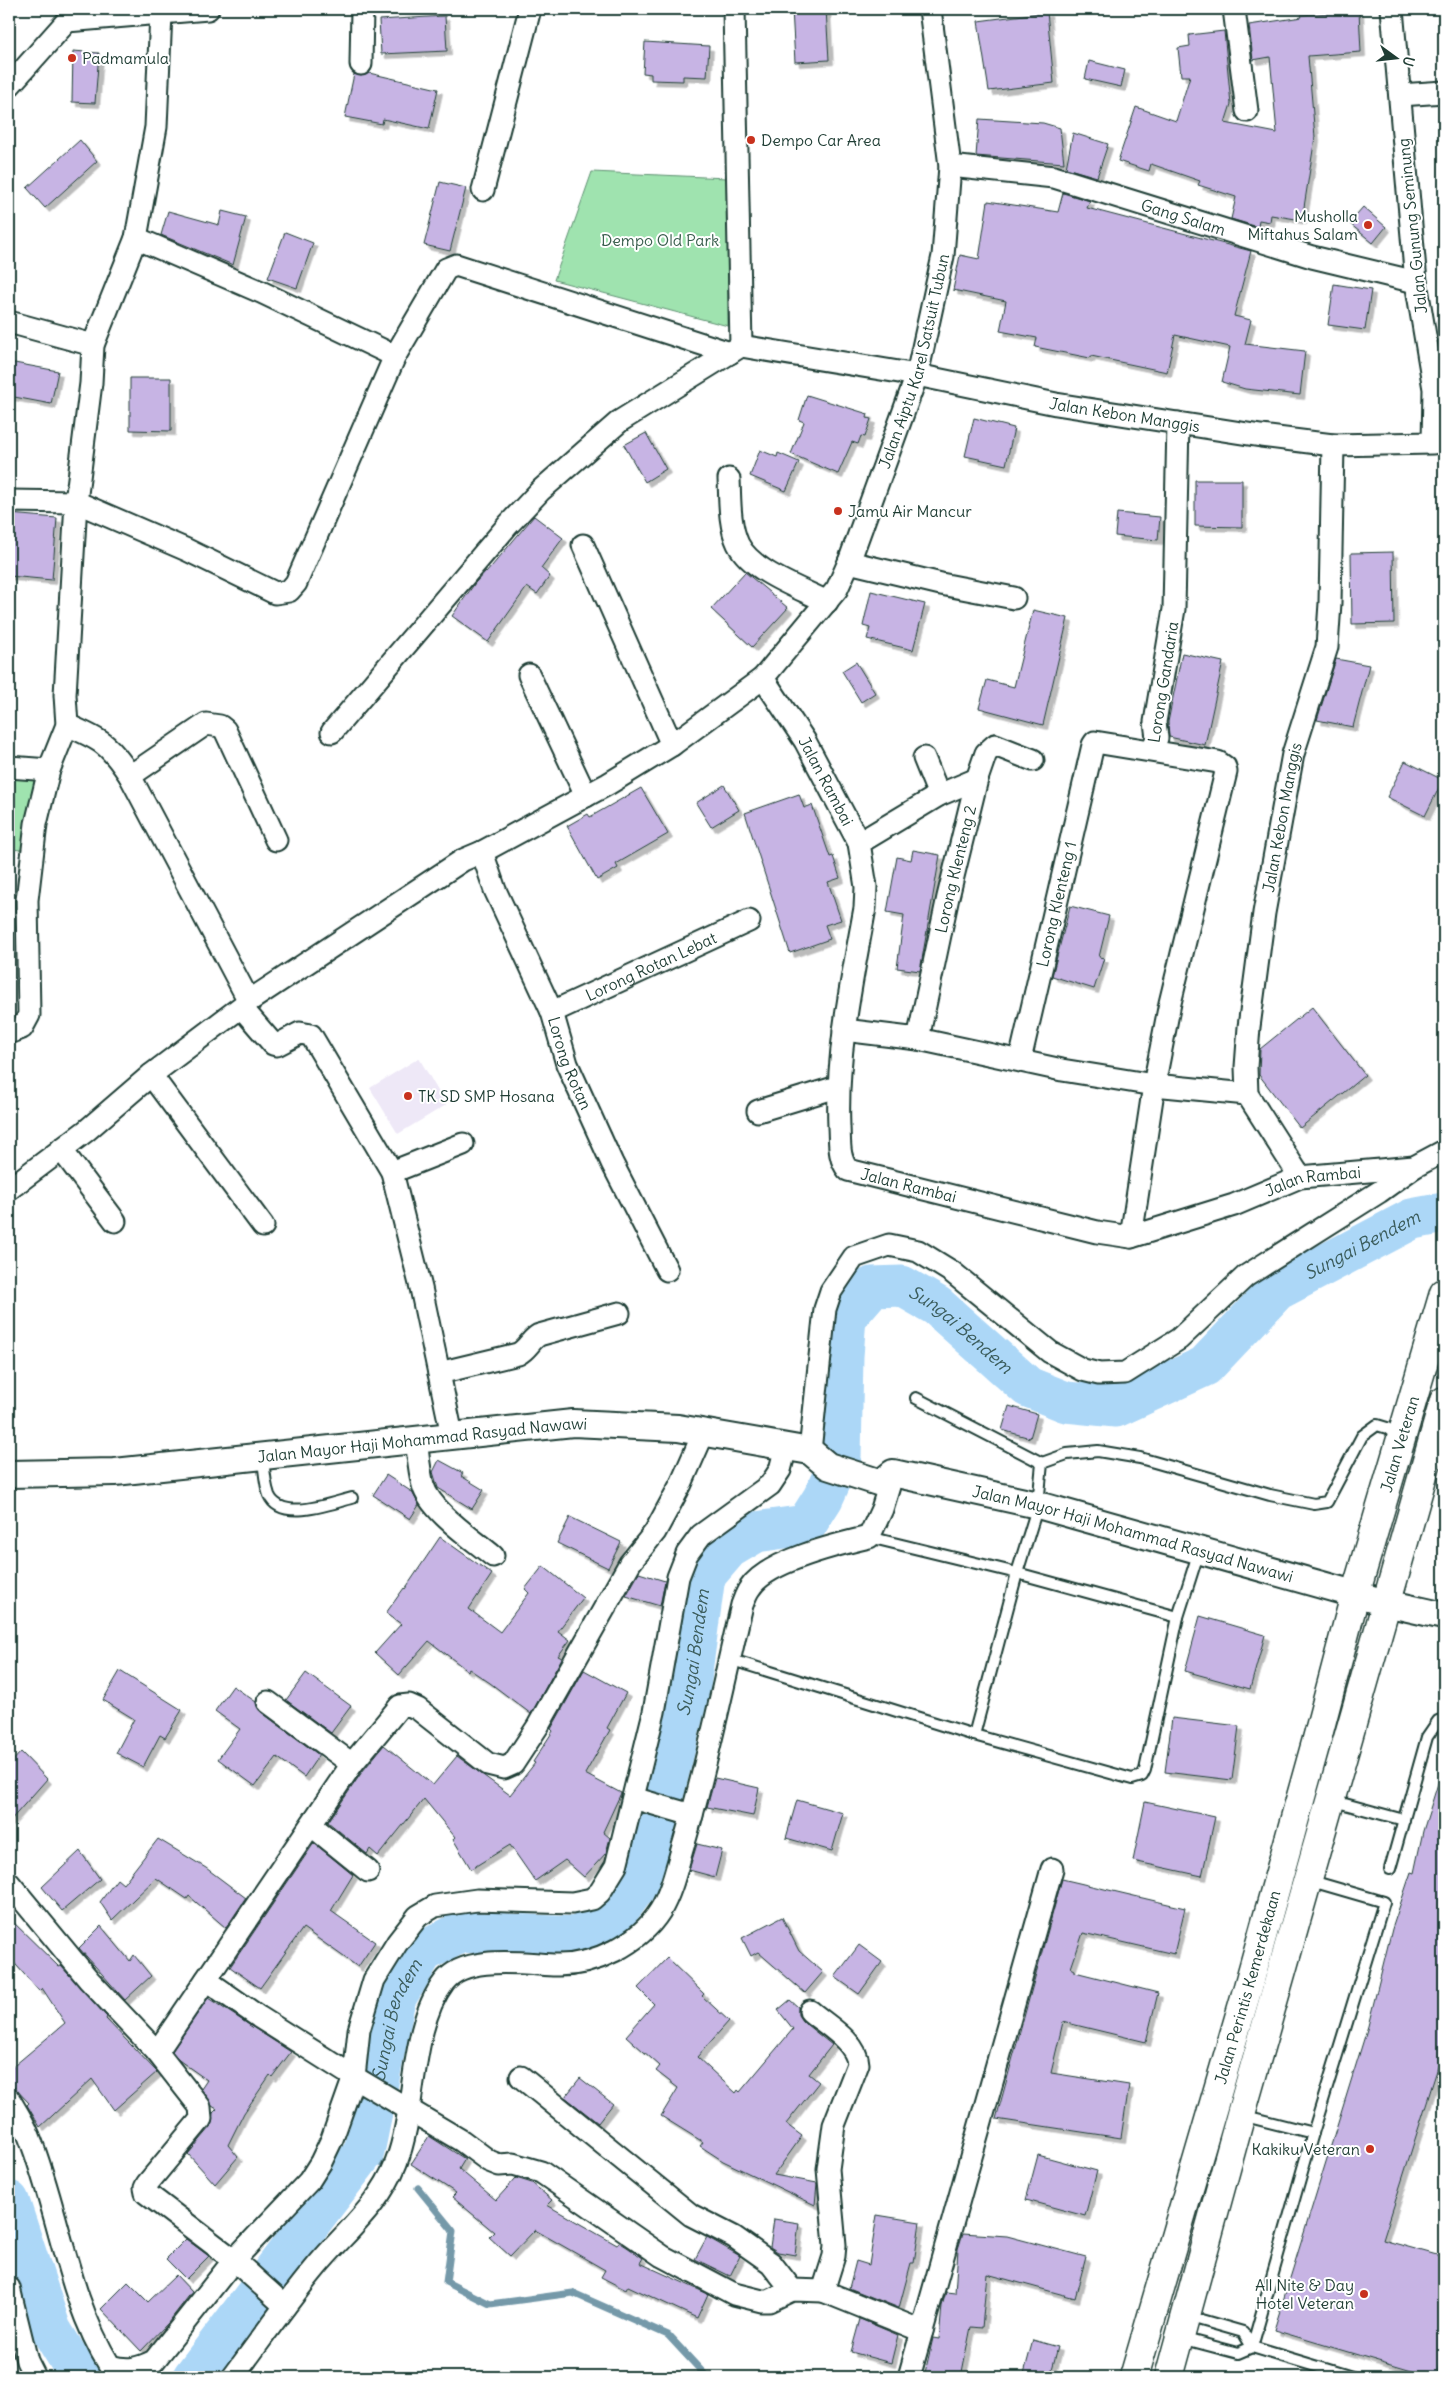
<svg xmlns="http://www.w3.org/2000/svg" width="1453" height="2386" font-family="Delius,sans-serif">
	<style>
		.built { fill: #eee8f7 }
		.green { fill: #9fe3af; stroke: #5f9072 }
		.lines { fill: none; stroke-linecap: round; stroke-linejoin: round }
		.stream { stroke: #7499a9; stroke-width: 7 }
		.river { stroke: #acd7f7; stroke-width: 41 }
		.building { fill: #c7b4e4; stroke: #1f3d34; filter: url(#shadow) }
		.service-casing { stroke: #1f3d34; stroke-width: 14 }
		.minor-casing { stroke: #1f3d34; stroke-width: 25 }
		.tertiary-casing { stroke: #1f3d34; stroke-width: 30 }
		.trunk-casing { stroke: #1f3d34; stroke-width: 31 }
		.service { stroke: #fff; stroke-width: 10 }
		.minor { stroke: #fff; stroke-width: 21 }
		.tertiary { stroke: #fff; stroke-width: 26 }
		.trunk { stroke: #fff; stroke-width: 28 }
		.poi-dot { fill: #c8321e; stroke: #fff; stroke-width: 2 }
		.labels { text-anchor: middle; stroke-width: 4; stroke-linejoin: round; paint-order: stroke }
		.poi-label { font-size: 16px; fill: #1f3d34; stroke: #fff; text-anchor: start }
		.street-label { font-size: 16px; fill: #1f3d34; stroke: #fff }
		.park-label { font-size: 16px; fill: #395e4d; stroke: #fff }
		.water-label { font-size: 18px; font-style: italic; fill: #3b5c5b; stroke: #fff }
	</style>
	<defs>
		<filter id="shadow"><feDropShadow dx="4.5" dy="4.5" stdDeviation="0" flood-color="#0004"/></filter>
	</defs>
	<rect width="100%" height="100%" fill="#fff"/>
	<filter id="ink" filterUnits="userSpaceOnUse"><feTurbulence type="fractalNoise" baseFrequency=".02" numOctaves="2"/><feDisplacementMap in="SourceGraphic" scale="10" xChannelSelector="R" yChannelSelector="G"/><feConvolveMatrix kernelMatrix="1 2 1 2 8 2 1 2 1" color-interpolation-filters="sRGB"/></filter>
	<g filter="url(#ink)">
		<polygon class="built" points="419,1058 446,1105 398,1134 370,1088"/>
		<g class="green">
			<polygon points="592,172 727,178 728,326 554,280"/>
			<polygon points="9,775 41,779 22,850 9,849"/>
		</g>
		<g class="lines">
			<g class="stream">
				<polyline points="364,2152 382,2164"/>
				<polyline points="418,2188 453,2231 446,2282 490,2304 573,2293 668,2335 707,2377"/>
			</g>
			<g class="river">
				<polyline points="9,2201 51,2330 80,2377"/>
				<path id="s1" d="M193,2377L364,2152L395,1999L423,1952L461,1932L577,1937L615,1915L643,1878L690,1686L705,1576L729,1548L756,1532L806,1525L823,1498L841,1458L843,1356L846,1317L872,1287L902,1286L937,1306L1028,1387L1066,1402L1116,1407L1205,1366L1277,1290L1412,1219L1444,1213"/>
			</g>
		</g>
		<g class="building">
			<polygon points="792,9 826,9 829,60 795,62"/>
			<polygon points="1359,11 1361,52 1308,56 1315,137 1302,220 1271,215 1270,222 1259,220 1258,227 1231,219 1236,197 1198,185 1200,181 1151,164 1149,171 1118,161 1136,107 1176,121 1190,76 1181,76 1178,48 1190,46 1189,35 1224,31 1231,104 1225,123 1277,133 1270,57 1253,60 1249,25 1302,17 1301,15"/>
			<polygon points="1047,12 1054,83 989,91 978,21"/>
			<polygon points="445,16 447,51 381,54 379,20"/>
			<polygon points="645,42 709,46 707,77 683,76 683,81 651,80 651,74 643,73"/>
			<polygon points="73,51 99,53 95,103 72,102"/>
			<polygon points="1089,61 1125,70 1121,87 1085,79"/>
			<polygon points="369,73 438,89 429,129 383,119 382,124 345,117 354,74 361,76"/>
			<polygon points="979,119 1043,123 1060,128 1064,163 976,156"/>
			<polygon points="1073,133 1108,144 1097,177 1066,168"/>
			<polygon points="80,140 97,161 45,208 27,188"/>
			<polygon points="440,182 466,188 450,251 424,245"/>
			<polygon points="1063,193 1090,201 1087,208 1251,251 1234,316 1251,320 1245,344 1305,351 1300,395 1245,389 1222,382 1230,347 1175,335 1167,372 1091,356 1090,358 1035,347 1037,338 1000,331 1006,301 953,290 960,255 979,259 988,201 1058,212"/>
			<polygon points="1363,207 1386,227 1373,243 1349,223"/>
			<polygon points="168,211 219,225 222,211 246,217 233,265 161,235"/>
			<polygon points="285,232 313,243 297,288 268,278"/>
			<polygon points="1334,284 1371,290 1365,330 1328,325"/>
			<polygon points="9,362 58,371 51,404 9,396"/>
			<polygon points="130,378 171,378 171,431 130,430"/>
			<polygon points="807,395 868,414 867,418 871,419 865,437 861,436 858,444 852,442 838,474 791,454 804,422 799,420"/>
			<polygon points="974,418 1014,428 1006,465 965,456"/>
			<polygon points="646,433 666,469 645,482 624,445"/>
			<polygon points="760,450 777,457 778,453 799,462 786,491 750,476"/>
			<polygon points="1195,480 1242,480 1242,527 1195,526"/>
			<polygon points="1117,513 1160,517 1158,540 1115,536"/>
			<polygon points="9,514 57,518 52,580 9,576"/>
			<polygon points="534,516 563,538 541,568 550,576 537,594 527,587 488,642 452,616 475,583 485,572 486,573"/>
			<polygon points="1393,552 1394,623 1352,624 1351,553"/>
			<polygon points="745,572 788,608 752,647 711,609"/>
			<polygon points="871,591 925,604 913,650 867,639 870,628 863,626"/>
			<polygon points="1033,610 1068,618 1043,725 979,708 987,680 1014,687"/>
			<polygon points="1182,653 1223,662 1205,745 1169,737 1168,722"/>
			<polygon points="1336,659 1369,665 1353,727 1317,720"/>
			<polygon points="856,662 875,693 861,702 842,671"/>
			<polygon points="1405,761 1443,780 1425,816 1387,797"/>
			<polygon points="724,785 739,810 711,827 696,803"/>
			<polygon points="641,788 668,834 616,864 618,868 597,880 567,826 588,814 590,817"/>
			<polygon points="799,794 804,808 812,805 830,857 833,856 840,878 828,882 841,920 825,925 830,939 790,953 745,813"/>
			<polygon points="913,850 940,855 920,971 897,968 904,915 887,912 897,857 911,860"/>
			<polygon points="1070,906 1109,916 1099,957 1104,958 1094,989 1052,976"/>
			<polygon points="1312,1007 1365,1075 1300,1128 1259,1075 1260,1049"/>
			<polygon points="1009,1406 1037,1414 1030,1438 1002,1430"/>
			<polygon points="439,1460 463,1473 461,1476 484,1490 472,1509 438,1488 433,1472"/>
			<polygon points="386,1475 412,1492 419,1505 410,1519 373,1495"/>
			<polygon points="570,1517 621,1542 608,1568 557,1543"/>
			<polygon points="440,1537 492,1574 469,1609 500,1632 529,1593 525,1589 543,1566 583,1598 558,1631 570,1640 558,1656 562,1658 531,1714 490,1683 469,1669 468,1671 429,1641 399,1675 375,1653 401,1624 386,1613 404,1588 405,1589"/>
			<polygon points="639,1573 665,1581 660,1606 626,1596"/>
			<polygon points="1200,1616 1265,1635 1250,1689 1185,1671"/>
			<polygon points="584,1670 626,1693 607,1728 610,1730 585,1774 621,1793 603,1832 610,1838 606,1853 584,1877 565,1860 535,1881 510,1845 471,1869 453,1839 455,1837 424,1799 378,1856 370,1849 367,1854 328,1822 362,1772 384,1745 433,1785 457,1756 510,1795 535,1763 533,1762 553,1731 551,1729"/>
			<polygon points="120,1671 182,1710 165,1738 160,1735 143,1767 116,1753 134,1719 103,1700"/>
			<polygon points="306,1673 351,1706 331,1733 286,1700"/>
			<polygon points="233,1686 256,1702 261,1712 319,1755 304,1777 277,1757 255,1786 218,1759 240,1729 215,1711"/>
			<polygon points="1172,1718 1239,1726 1232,1780 1165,1772"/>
			<polygon points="21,1752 47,1779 9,1822 9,1765"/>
			<polygon points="1440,1777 1444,1778 1444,2048 1383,2240 1444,2257 1444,2352 1437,2377 1432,2377 1274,2330 1368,2026 1392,1929 1411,1872 1414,1873 1423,1831"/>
			<polygon points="715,1778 759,1788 753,1816 707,1807"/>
			<polygon points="797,1800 843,1813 832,1851 786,1838"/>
			<polygon points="1145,1802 1215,1817 1202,1876 1133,1861"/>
			<polygon points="158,1839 206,1868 246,1898 226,1928 189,1896 187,1899 156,1878 112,1920 100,1902 117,1879 123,1884"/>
			<polygon points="314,1843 353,1875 331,1911 375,1942 358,1967 303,1928 260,1988 230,1967"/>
			<polygon points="697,1844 722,1850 715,1877 689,1870"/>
			<polygon points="80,1851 100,1879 62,1911 42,1887"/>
			<polygon points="1062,1879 1185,1908 1174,1954 1083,1933 1071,1968 1075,1970 1075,1972 1158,1993 1146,2042 1063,2022 1051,2073 1129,2085 1121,2138 996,2119"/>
			<polygon points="782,1917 799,1951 823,1972 805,1993 758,1952 751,1956 742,1938"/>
			<polygon points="9,1918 59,1967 61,1966 107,2017 106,2019 157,2072 114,2110 92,2079 40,2127 27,2105 29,2103 9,2082 9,2070 65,2023 42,1988 39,1991 9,1957"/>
			<polygon points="101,1926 130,1961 134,1955 151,1976 125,2000 79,1948"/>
			<polygon points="859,1945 882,1962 859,1994 835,1977"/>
			<polygon points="667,1958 704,1994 702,1996 729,2021 697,2057 736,2093 738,2090 740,2092 793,2029 778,2010 790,2000 798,2007 798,2015 802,2021 832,2045 809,2074 819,2082 786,2124 802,2136 774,2175 817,2183 815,2205 723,2161 700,2146 703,2142 661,2116 678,2088 656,2071 660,2066 626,2036 654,2004 638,1988"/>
			<polygon points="208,1998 291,2052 272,2077 270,2075 244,2113 228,2145 238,2157 215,2184 188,2154 211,2127 213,2113 217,2109 212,2106 201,2089 207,2080 180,2061 172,2051"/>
			<polygon points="580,2078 613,2104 598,2123 565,2097"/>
			<polygon points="429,2136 465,2159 459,2169 496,2200 516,2178 532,2183 552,2200 547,2205 617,2245 619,2242 627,2247 643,2258 640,2263 708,2294 697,2318 628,2286 626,2290 601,2277 605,2270 535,2230 510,2256 489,2237 494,2232 452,2197 456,2193 411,2164"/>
			<polygon points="1038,2155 1097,2171 1085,2216 1026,2200"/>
			<polygon points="877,2215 920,2222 914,2263 911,2263 899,2308 849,2288 856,2261 869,2265"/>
			<polygon points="774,2219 799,2223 795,2255 778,2252 770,2247"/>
			<polygon points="963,2233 1007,2236 1086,2257 1075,2298 987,2274 982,2328 971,2327 961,2377 924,2377 933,2338 939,2339 942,2306 946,2292 955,2293 958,2249"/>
			<polygon points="707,2237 740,2256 730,2276 695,2259"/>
			<polygon points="186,2239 209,2256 186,2279 166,2259"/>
			<polygon points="176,2275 192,2292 168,2323 141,2351 101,2309 128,2282 148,2302"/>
			<polygon points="860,2319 898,2335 891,2363 851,2352"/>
			<polygon points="1033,2340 1058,2347 1050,2377 1023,2377"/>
		</g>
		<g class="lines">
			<g class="service-casing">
				<g id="service">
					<polyline points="916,1398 1042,1463"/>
					<path d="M263,1457C264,1469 265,1484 269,1495C281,1523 331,1503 352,1498"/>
					<polyline points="869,1537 1017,1573 1178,1617"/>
					<polyline points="729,1659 974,1735 1017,1573 1038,1505 1042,1463 1067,1454 1098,1451 1140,1458 1270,1495 1314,1504 1327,1502 1362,1436 1377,1425 1387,1428 1400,1438"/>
					<polyline points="974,1735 1132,1779 1142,1776 1145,1770 1178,1617 1199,1551"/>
					<polyline points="1330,1800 1404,1820"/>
					<polyline points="1390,1869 1427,1737 1438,1721 1444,1719"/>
					<polyline points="1308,1880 1384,1902 1313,2133 1252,2347 1352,2377"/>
					<polyline points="1241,2115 1313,2133"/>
					<polyline points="1181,2338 1238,2353 1252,2347 1243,2332 1187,2316"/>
				</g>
			</g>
			<g class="minor-casing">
				<g id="minor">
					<polyline points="1234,9 1247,111"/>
					<polyline points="67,21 208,9"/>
					<polyline points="361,64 362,9"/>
					<polyline points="9,86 67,21"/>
					<polyline points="1400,95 1444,92"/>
					<path id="s2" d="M950,166L1054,177L1312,257L1416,282"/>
					<polyline points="483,190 530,9"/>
					<polyline points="136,238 261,292 395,356 446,269 456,265 730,353"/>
					<polyline points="9,322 93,345"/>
					<path id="s3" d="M741,346L917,375L1056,404L1261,436L1333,445L1433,443L1434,389L1416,282L1392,9"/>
					<path d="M729,479C730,499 729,525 738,544C752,572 800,588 827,602"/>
					<polyline points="9,501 76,502 187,550 275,593 289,591 296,583 395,356"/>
					<polyline points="583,545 672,745"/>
					<polyline points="849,562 941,584 1014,598"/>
					<polyline points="529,675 586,796"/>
					<path id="s4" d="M763,678L805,741L859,843L866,887L865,908C852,980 836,1053 839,1127C840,1142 838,1158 848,1170L1097,1232L1131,1237L1234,1205L1300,1177L1414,1167L1444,1151"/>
					<path d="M67,725C102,740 109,744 130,776L249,1001"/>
					<polyline points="332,732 508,525 541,490 620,421 741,346 734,9"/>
					<polyline points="1152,750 1157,738 1155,722 1174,609 1178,423"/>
					<polyline points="924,758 939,795"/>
					<polyline points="9,767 49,770"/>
					<polyline points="130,776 206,724 220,726 225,730 276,840"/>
					<polyline points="859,843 939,795 977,779"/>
					<path id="s5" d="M482,852L495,890L552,1012L567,1064L612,1163L667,1270"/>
					<polyline points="242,1008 273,1044 277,1045 300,1033 311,1035 392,1172 421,1288 452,1435"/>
					<path id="s6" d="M552,1012L749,921"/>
					<polyline points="844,1030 918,1039 1062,1070 1154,1085 1247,1094"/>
					<polyline points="9,1033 22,1028 29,1015 27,900 36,824 49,770 67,725 65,695 76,502 91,383 93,345 136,238 156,127 161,13"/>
					<path id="s7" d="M918,1039L948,897L977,779L986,753L995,745L1033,760"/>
					<path id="s8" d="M1020,1060L1093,745L1095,742L1218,762L1225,767L1226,772L1170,1003L1154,1085L1131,1237"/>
					<polyline points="151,1075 263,1226"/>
					<polyline points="758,1111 837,1087"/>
					<polyline points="61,1149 115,1221"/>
					<polyline points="392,1172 463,1144"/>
					<path id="s9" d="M1300,1177L1247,1094L1246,1067L1249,1027L1264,913L1293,754L1327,647L1330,603L1333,445"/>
					<path id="s10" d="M9,1189L86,1131L151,1075L249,1001L463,860L482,852L608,784L672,745L763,678L837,589L849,562L917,375L943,256L950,166L930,9"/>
					<path d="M439,1373L518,1354C528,1349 530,1340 539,1335L619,1313"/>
					<path d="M416,1439C418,1454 419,1470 423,1485C430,1511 473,1539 493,1556"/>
					<polyline points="810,1451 825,1309 831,1291 854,1257 889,1245 918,1251 952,1272 1050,1352 1083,1370 1099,1374 1125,1373 1179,1339 1246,1276 1379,1192 1414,1167"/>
					<polyline points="268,1702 352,1764"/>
					<polyline points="633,1798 692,1815"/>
					<polyline points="311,1825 368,1871"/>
					<polyline points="9,1883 89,1980 157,2052 200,2107 201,2119 147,2184 145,2188 146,2193 234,2260 285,2306"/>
					<polyline points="206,1980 259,2017 354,2077 462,2141 489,2161 499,2165 513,2164 541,2172 662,2256 734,2294 762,2301 769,2301 792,2290 823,2291 922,2331"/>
					<path d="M810,2011C826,2025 857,2042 858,2064L834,2125L828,2169L835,2245L834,2256L823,2291"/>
					<polyline points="157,2052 352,1764 400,1706 409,1705 418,1709 488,1764 504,1768 513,1764 538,1726 630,1563 655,1532 681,1484 704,1432"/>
					<polyline points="521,2077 691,2215 734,2237 771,2263 792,2290"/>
					<path d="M9,2099C16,2111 24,2123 29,2136C59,2211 67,2297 110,2366C128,2371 138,2369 154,2361L234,2260L309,2181L321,2162L332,2139L354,2077L359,2030L374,1980L397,1943L418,1916L435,1906L477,1900L572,1903L592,1899L600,1892L616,1866L654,1712L678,1577L687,1554L701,1535L770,1485L780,1470L786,1447"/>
					<polyline points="9,2288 27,2361 35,2377"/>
					<path d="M233,2377C260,2341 286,2303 316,2267C344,2233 380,2205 396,2163C417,2110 409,2028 444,1982C465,1954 525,1964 556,1965C594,1966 639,1944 660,1911C672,1891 677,1866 684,1843C707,1766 723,1685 742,1605C744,1600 746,1593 750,1588C767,1561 839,1544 869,1537L882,1509L893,1473"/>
					<polyline points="909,2377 1052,1869"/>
				</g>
			</g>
			<g class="tertiary-casing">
				<g id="tertiary">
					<path id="s11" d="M9,1474L115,1472L573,1423L678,1428L810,1451L828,1466L881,1483L893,1473L1038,1505L1386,1603L1444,1616"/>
				</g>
			</g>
			<g class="trunk-casing">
				<g id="trunk">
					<path id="s12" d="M1134,2377L1248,1987L1317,1739L1355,1595L1444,1293"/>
					<polyline points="1169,2377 1241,2114 1444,1401"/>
				</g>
			</g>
			<use href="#service" class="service"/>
			<use href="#minor" class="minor"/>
			<use href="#tertiary" class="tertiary"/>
			<use href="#trunk" class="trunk"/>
		</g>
	</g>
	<g class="poi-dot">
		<circle cx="72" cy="58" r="5"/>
		<circle cx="751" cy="140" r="5"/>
		<circle cx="1368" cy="225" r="5"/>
		<circle cx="838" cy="511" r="5"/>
		<circle cx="408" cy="1096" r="5"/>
		<circle cx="1370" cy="2149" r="5"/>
		<circle cx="1364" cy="2294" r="5"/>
	</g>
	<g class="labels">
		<g class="poi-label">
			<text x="82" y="64">Padmamula</text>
			<text x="761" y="146">Dempo Car Area</text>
			<text x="1358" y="222" text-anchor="end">Musholla<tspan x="1358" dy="18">Miftahus Salam</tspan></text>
			<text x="848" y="517">Jamu Air Mancur</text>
			<text x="418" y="1102">TK SD SMP Hosana</text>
			<text x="1360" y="2155" text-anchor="end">Kakiku Veteran</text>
			<text x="1354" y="2291" text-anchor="end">All Nite &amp; Day<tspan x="1354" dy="18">Hotel Veteran</tspan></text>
		</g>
		<g class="street-label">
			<text dy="6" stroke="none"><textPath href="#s2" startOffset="240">Gang Salam</textPath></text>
			<text transform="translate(1412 226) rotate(-96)" y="6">Jalan Gunung Seminung</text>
			<text dy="6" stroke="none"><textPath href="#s10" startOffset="1270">Jalan Aiptu Karel Satsuit Tubun</textPath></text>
			<text dy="6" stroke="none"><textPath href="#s3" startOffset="390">Jalan Kebon Manggis</textPath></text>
			<text transform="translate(1163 682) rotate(-81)" y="6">Lorong Gandaria</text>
			<text dy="6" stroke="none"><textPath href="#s4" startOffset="121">Jalan Rambai</textPath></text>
			<text dy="6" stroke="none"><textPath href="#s9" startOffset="378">Jalan Kebon Manggis</textPath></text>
			<text dy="6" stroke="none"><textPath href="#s7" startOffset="174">Lorong Klenteng 2</textPath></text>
			<text dy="6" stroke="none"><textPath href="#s8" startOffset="160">Lorong Klenteng 1</textPath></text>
			<text dy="6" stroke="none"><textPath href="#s6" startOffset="109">Lorong Rotan Lebat</textPath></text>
			<text dy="6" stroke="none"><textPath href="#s5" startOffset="229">Lorong Rotan</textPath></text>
			<text dy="6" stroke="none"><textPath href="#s4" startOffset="1005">Jalan Rambai</textPath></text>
			<text dy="6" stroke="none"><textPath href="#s4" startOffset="585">Jalan Rambai</textPath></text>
			<text dy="6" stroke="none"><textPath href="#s11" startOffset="415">Jalan Mayor Haji Mohammad Rasyad Nawawi</textPath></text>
			<text dy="6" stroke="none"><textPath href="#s12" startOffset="970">Jalan Veteran</textPath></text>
			<text dy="6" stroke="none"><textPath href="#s11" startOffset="1148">Jalan Mayor Haji Mohammad Rasyad Nawawi</textPath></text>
			<text dy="6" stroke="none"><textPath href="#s12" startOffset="406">Jalan Perintis Kemerdekaan</textPath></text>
		</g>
		<g class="park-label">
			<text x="660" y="246">Dempo Old Park</text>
		</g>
		<g class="water-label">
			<text dy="6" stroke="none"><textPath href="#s1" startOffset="2009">Sungai Bendem</textPath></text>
			<text dy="6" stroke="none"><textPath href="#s1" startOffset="1530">Sungai Bendem</textPath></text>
			<text dy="6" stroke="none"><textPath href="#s1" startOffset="974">Sungai Bendem</textPath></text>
			<text dy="6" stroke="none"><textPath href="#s1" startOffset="419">Sungai Bendem</textPath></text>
		</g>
	</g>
	<rect width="1453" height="2386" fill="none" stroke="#fff" stroke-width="30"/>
	<rect x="15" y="15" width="1423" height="2356" fill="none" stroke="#1f3d34" stroke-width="2" filter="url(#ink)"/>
	<g transform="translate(1396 58) rotate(105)" stroke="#ffffff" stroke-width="4" paint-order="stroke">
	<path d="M0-4L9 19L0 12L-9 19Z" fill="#1f3d34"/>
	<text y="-8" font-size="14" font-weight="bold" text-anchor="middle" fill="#1f3d34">U</text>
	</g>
</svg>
